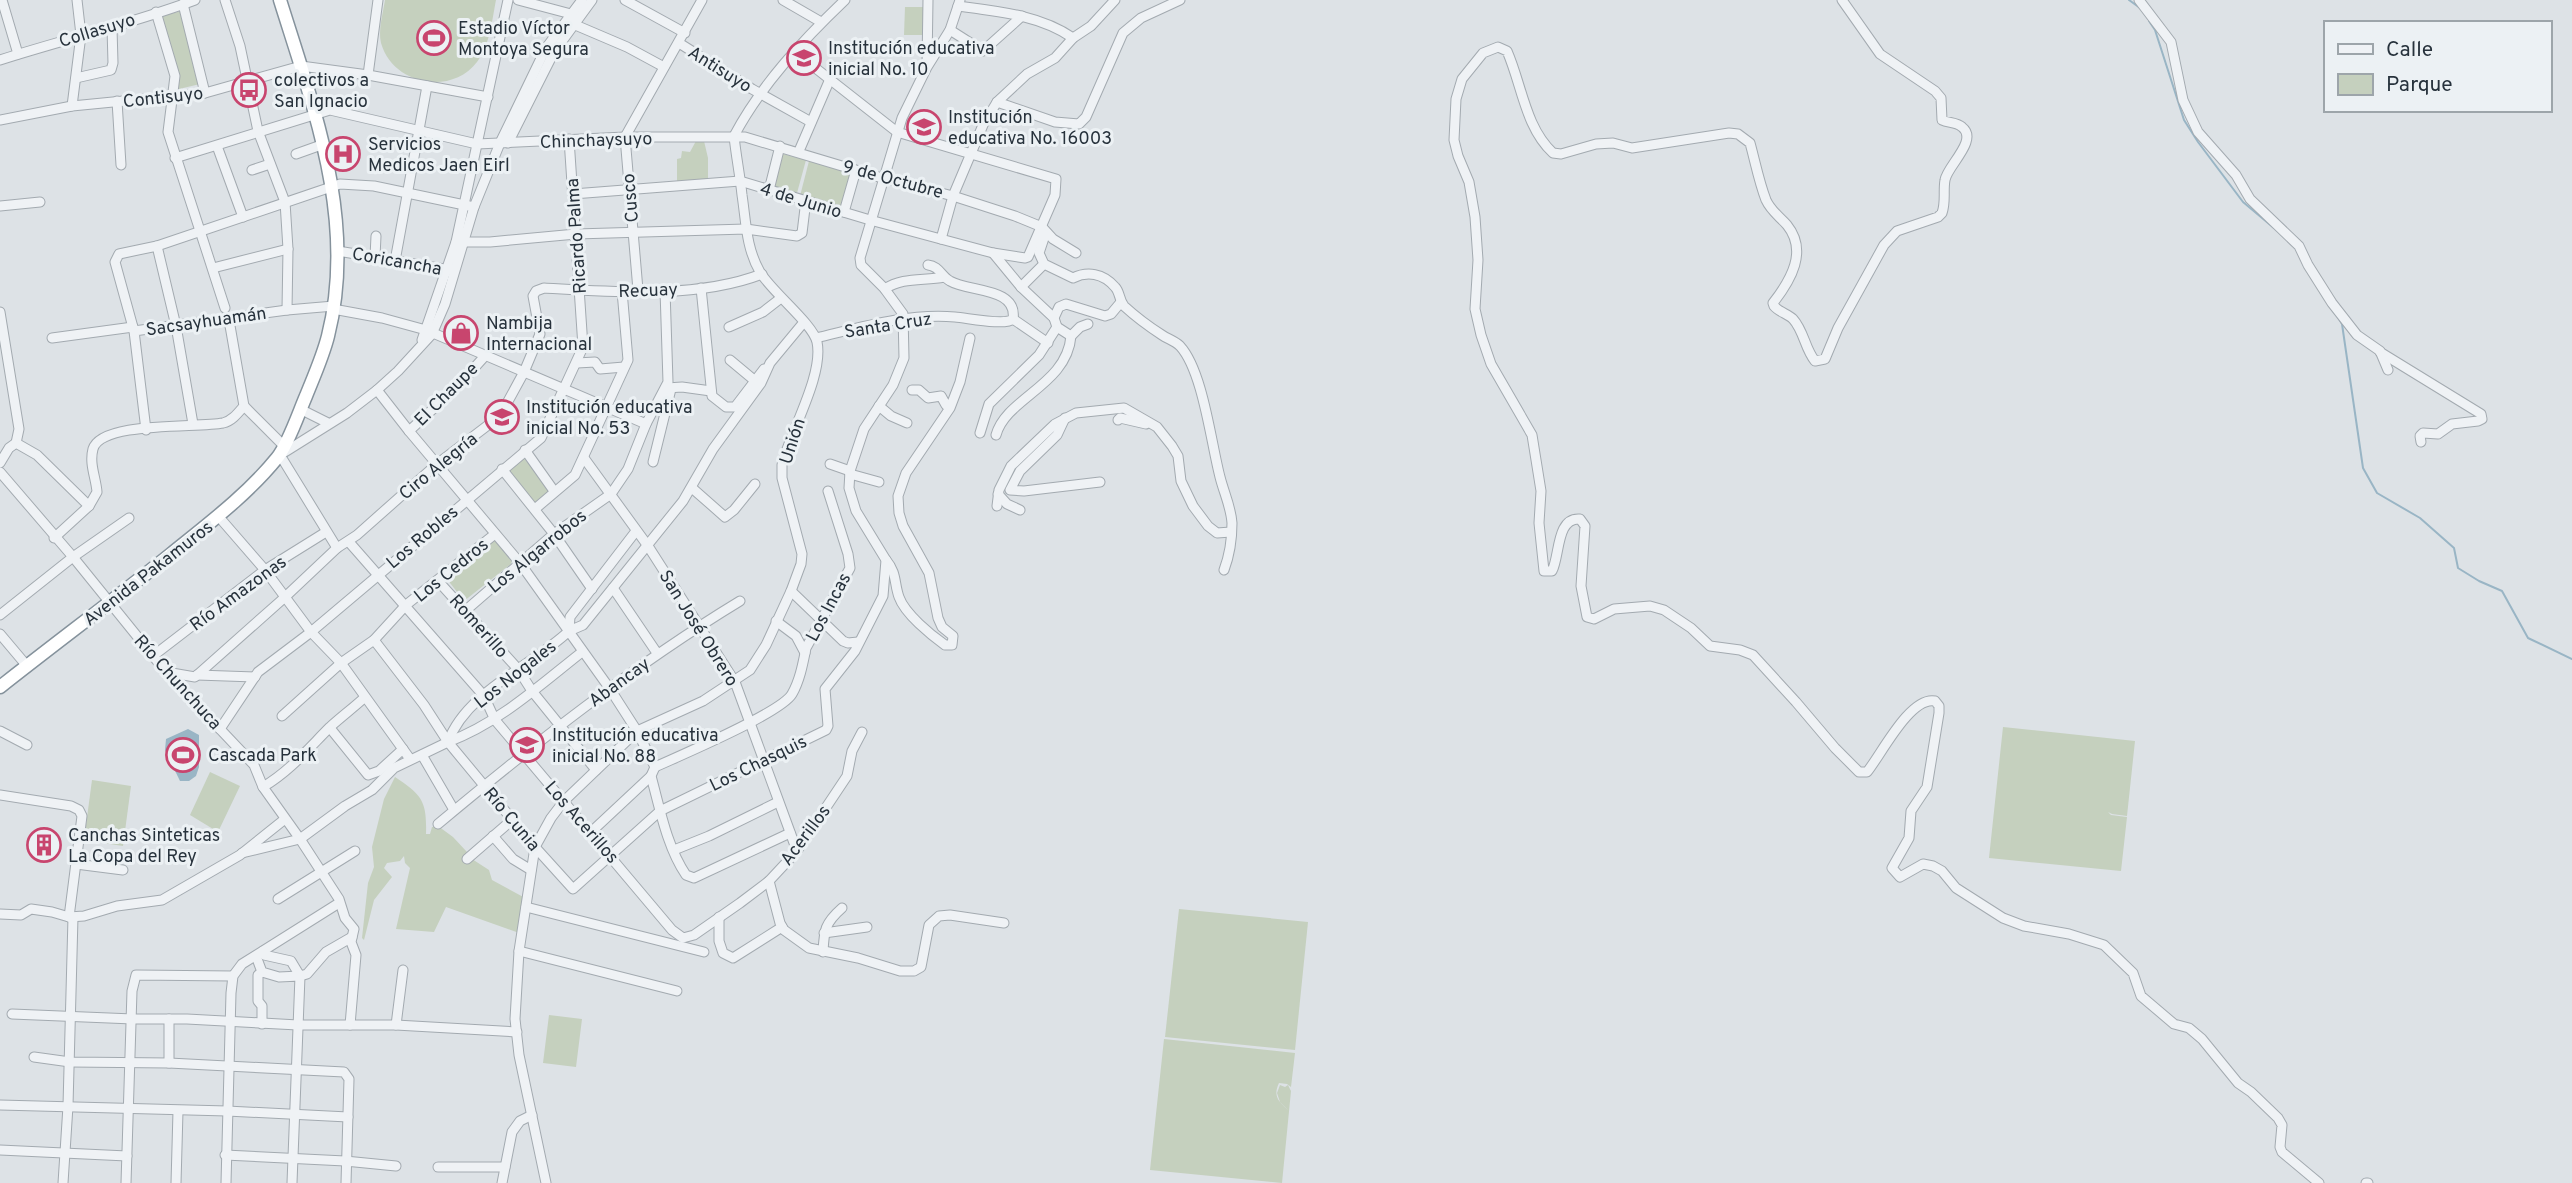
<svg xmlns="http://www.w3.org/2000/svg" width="2572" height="1183" font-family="Overpass,sans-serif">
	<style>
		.green { fill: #c5d0be }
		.water { fill: #99b5c5 }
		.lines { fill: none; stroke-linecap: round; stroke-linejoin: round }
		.stream { stroke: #99b5c5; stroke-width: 2 }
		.minor-casing { stroke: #a3aab0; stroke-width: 11 }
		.highway-casing { stroke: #85929c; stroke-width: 15 }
		.minor { stroke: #eff2f5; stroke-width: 9 }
		.highway { stroke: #fff; stroke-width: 12 }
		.labels { text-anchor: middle; stroke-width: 6; stroke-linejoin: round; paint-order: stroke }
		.poi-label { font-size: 18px; fill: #27323c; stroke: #ecf1f4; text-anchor: start }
		.street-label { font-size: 18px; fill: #27323c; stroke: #ecf1f4 }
	</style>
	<rect width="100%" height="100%" fill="#dde2e6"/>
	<g class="green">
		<path d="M385,0H496C492,20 490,45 477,62C451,96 393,85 381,43C378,30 383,13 385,0Z"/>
		<polygon points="905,7 923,7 923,35 904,35"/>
		<polygon points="182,11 200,84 179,89 161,16"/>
		<polygon points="699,140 704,141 708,158 708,181 677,182 677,159 681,158 682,151 690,152 696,141"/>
		<polygon points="783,154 806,160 797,193 773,186"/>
		<polygon points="809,161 851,173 841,208 800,196"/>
		<polygon points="523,457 551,491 536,504 509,472 508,468"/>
		<polygon points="491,540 495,541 512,561 511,564 464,601 447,579"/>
		<polygon points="2003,727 2135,741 2127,816 2112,814 2108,812 2111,815 2127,817 2121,871 1989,858"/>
		<polygon points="210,772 240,786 218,832 190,815"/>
		<path d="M395,777C422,795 427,801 426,834H430L432,827L438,826L453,837L467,852L466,859H472L489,870L492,880L527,899L522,934L446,907L434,932L396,929L410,868L405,863L404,856L400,861L387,863L384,868L392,877L374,900L364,940L362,938L368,883L374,867L372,847L384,799Z"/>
		<polygon points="92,780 131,786 123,846 84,840"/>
		<polygon points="1179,909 1308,922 1295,1050 1165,1037"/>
		<polygon points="549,1015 582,1019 576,1067 543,1063"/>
		<path d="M1164,1039L1295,1053L1291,1087L1287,1084L1279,1083C1273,1096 1278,1101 1288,1110L1280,1102L1277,1093L1280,1085L1285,1087L1288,1085L1291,1091L1282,1183L1150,1170Z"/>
	</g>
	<polygon class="water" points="188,729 199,735 199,767 196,776 189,781 180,781 165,750 166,739"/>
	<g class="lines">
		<g class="stream">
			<polyline points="2129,0 2140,8"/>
			<polyline points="2149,21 2155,30 2184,120 2198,142 2243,202 2274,228"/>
			<polyline points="2336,314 2342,324 2363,468 2377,493 2420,518 2454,548 2458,568 2479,581 2502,591 2528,638 2572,659"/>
		</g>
		<g class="minor-casing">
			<g id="minor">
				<polyline points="2,0 18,54"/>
				<polyline points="225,0 240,46 258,131 285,202 288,249 287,310"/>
				<polyline points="518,0 571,14 573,24 627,47 664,67"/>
				<polyline points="625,0 685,33"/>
				<polyline points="783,0 821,22"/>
				<path d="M1842,0L1880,54L1935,91L1941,98L1942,120C1948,123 1957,122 1962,127C1979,140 1947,166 1945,180C1943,191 1946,202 1942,213L1938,217L1897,231L1884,245L1838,328L1825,359L1815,361C1805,349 1804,331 1793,319C1788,314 1779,312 1774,306L1773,303C1791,280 1808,251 1787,225C1779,216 1771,211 1766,200C1759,182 1755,161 1750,143L1738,134L1729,133L1632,148L1613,143L1596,144L1561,154L1553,153C1525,127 1522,85 1507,51L1498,47L1483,53L1462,79L1456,99L1454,140L1458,156L1469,182L1475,217L1478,260L1475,309L1481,335L1491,364L1532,435L1541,491L1539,523L1544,571H1552C1560,556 1556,517 1580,519L1585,526L1581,586L1587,617L1594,619L1614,609L1650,606L1664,610L1691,628L1710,646L1740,650L1753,655L1796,702L1835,748L1859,772H1867C1881,755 1910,696 1935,701L1939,706V713L1927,787L1911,811L1909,838L1892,868L1900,877L1923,864L1933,866L1942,871L1956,888L2003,918L2024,926L2069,934L2104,945L2133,973L2141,996L2174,1024L2189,1028L2202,1039L2238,1083L2251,1092L2278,1118L2282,1125L2280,1147L2282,1152L2319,1183"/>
				<polyline points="2139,0 2171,42 2183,100 2198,132 2236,175 2250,199 2299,246 2308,265 2332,303 2357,335 2380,351 2388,370"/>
				<polyline points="183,4 205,93"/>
				<path d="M958,6C996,11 1040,15 1073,38"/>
				<polyline points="156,12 175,76 168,132 225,308"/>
				<polyline points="950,30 983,51 1022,16"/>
				<polyline points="679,43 752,89 811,122"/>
				<path d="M0,60C65,39 131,24 195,0"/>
				<polyline points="927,65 928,0"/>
				<polyline points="368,75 378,0"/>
				<polyline points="76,78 111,70 113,63 112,28"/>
				<polyline points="117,101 121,165"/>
				<polyline points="997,102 1055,122 1079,124 1086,117 1123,33 1141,18 1180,0"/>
				<polyline points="72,106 81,35 77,0"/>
				<polyline points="0,120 72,106 205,93 301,66 368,75 488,97"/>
				<path d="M734,136C761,85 803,40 845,0"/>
				<polyline points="508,143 554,52 592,0"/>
				<polyline points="217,146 243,217"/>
				<polyline points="799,151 830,79"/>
				<polyline points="296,154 324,144"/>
				<polyline points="175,158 330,110 477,144 625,137 745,137 882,178 953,196 1015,216 1042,227 1053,239 1076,253"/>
				<polyline points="252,170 270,164"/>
				<polyline points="769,190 780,146"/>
				<polyline points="573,194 740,181 870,220 993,253 1025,258 1028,257 1055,195 1056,179 897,132 795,52"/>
				<polyline points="0,206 40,202"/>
				<polyline points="844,212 856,170"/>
				<path d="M1045,235L1039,253L1044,264L1073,278C1087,271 1103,273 1115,287C1120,292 1119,300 1124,306C1136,317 1148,326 1162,335C1168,339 1175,341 1180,346C1203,371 1211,443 1220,477C1224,493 1231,507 1232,523C1232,540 1230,554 1224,570"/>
				<polyline points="941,239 953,196 983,125 997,102 1027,74 1055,58 1073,38 1091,26 1115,0"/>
				<polyline points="456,242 490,242 576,234 746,229 797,236 802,233 806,200"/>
				<polyline points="157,246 176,326 193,424"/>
				<polyline points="338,251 450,270"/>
				<polyline points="993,253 1021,287 1054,318"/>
				<polyline points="375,257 376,236"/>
				<polyline points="395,261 427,86"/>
				<polyline points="213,268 288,249"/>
				<polyline points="1021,287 1044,264"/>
				<polyline points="701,288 712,396 726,407 735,407 764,369"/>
				<path d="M885,289C902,277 924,281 944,277"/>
				<polyline points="638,290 625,137 702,0"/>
				<polyline points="333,309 382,318 426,330 646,424"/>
				<polyline points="0,312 19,429 16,443"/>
				<polyline points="1013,319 1048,343"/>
				<polyline points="729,327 763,312 781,298"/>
				<polyline points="134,331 115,262 119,254 157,246 340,184 374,186 474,207"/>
				<polyline points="1071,336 1080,327 1088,324"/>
				<polyline points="52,338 133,327"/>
				<path d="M816,338C862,327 907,313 955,317C968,318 1005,326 1013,319C1018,287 968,292 950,281C941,276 939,266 928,265"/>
				<polyline points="422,340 456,242 508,0"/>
				<polyline points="2380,352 2481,414 2482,419 2478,421 2452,424 2438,434 2423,433 2420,436 2421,442"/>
				<polyline points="730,360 754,380"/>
				<polyline points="577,363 595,362 600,369 624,367"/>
				<polyline points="667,388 682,387 711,391"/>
				<path d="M377,390L409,431L520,563L610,689L637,731L655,767L651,776C660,809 667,847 686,875L694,878L790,833"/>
				<polyline points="912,390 919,390 928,398 941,396 946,405 951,404"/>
				<polyline points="244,406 284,446"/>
				<polyline points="879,406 891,416 907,423"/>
				<polyline points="306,412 328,423"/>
				<polyline points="1065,418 1057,435 1020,471 1010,490 1024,491 1100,482"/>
				<polyline points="1118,420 1120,418 1146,424"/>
				<polyline points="146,430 134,331 287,310 334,306"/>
				<polyline points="409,431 457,387 484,357"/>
				<polyline points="980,433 989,404 1039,355 1057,327 1054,318 1059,307 1066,304 1105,316 1111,314 1121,302"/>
				<path d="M996,435C1006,398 1067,385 1071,336L1057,327"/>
				<polyline points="525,450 554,491"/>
				<polyline points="584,458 648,546 735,682 797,851"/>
				<polyline points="653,462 671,389"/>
				<polyline points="0,463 9,448 16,443 37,455 89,506"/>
				<polyline points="830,464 850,471"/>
				<polyline points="502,469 554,534 592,589"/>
				<polyline points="0,472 73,557 166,672 254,765 263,787 300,839 339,899 345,918 354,929 351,942 356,955 350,1025"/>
				<polyline points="850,474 879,482"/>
				<polyline points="692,488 725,517 734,510 755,484"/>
				<polyline points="998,494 1007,504 1020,510"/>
				<polyline points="997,506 999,490 1011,466 1055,424 1076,413 1124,408 1157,427 1172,446 1178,456 1181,481 1193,506 1208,526 1217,533 1231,532"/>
				<polyline points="535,509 575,475 628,360 622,291"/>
				<polyline points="219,517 265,570 311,632 341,663 410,759"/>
				<path d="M54,538L89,506L97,492C96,478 89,464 93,449C101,421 197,428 223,423C232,421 238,413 244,406L229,320"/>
				<polyline points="349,542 484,696 495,720 672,930 683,938 694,935 740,903 769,881 797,851 847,776 852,751 862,732"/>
				<polyline points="337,548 280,455 347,413 377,390 398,371 432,334 445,304 474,207 500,143 546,48 582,0"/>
				<path d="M886,560C897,573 894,583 899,597C905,614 931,635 945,645H952L953,636L942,627L938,618L929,573L903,526L899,513L898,496L906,473L950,408L960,382L970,338"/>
				<polyline points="438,581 518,669 532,691 596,770"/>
				<polyline points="613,588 657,653"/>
				<polyline points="791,591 843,641 848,643 858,642"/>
				<polyline points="465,611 554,534 611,494 628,469 646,424 668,382 665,290"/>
				<polyline points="0,615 73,557 129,518"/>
				<polyline points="776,621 796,636 805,653"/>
				<polyline points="569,630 570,617 636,531"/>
				<polyline points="0,634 27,666"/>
				<polyline points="374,640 424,705 448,742 535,847 573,889 660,811 826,730 828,726 825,689 855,651 883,596 886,560 856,511 849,488 850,471 864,429 893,385 904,358 903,314 884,288 861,265 860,258 902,118 927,67 950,30 960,0"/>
				<polyline points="153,656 265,570 326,532"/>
				<path d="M166,672L195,677L284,598L337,548L357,535L437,464L500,416L524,372L540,334L533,296L536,291L544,288C613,292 697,299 762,274"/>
				<polyline points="197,675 255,677"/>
				<polyline points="282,716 341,663 374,640 406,605 495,534"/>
				<polyline points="330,728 368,775 379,771 403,749"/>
				<polyline points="220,729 258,672 311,632 541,438 583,347 569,139"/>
				<polyline points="0,731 27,745"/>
				<path d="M448,742C499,723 540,685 582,652"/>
				<polyline points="422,755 454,810"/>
				<path d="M655,767C681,755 781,713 792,694C800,680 803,663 806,648L850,568L848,554L828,491"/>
				<path d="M263,787C290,771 308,749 330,727C341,717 353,708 364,698"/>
				<polyline points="0,795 71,806 79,810 82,816 69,917"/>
				<path d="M438,824C534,744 633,666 740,601"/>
				<polyline points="590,833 651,776"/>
				<polyline points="493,836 513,859 531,870"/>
				<polyline points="674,850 709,836 778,802"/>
				<path d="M242,853L300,839L345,806L372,790L394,768L448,742C466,692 532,666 569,631L583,625L683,501L713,449L761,383L770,363L804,322"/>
				<polyline points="467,859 512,820"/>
				<polyline points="76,864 123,870"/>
				<polyline points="769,881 780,923 784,930 809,948 858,958 900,971 914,971 921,967 929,925 939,916 950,915 1004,923"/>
				<polyline points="278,899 355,851"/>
				<polyline points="526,907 704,952"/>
				<polyline points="0,914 21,915 31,909 52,912 69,917 84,916 117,906 162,900 240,855 285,819"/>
				<polyline points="719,917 719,941 723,953 733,958 782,927"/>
				<polyline points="824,933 867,927"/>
				<polyline points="263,951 264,955 291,961 300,976 307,974 326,952 352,937"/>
				<polyline points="519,951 677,991"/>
				<path d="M823,952C824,930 825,923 842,908"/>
				<polyline points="256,956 262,972 279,977 300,976 292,1183"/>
				<polyline points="12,1014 133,1019 187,1019 298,1025 396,1025 517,1032"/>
				<polyline points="262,1024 262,1006 258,1001 258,975 262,972"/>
				<polyline points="396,1025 403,970"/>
				<polyline points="34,1057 70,1062 169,1063 344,1072 349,1079 346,1183"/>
				<polyline points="169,1063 169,1019"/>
				<polyline points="0,1105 227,1111 348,1117"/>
				<polyline points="0,1150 127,1156"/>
				<polyline points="225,1155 345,1161 396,1166"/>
				<polyline points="438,1167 505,1167"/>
				<polyline points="63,1183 68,1106 73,917"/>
				<polyline points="126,1183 132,991 136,975 233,976"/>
				<polyline points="176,1183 178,1111"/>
				<polyline points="226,1183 231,993 233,976 242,964 339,903"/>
				<polyline points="502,1183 512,1132 520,1121 532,1115"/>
				<path d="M546,1183L519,1055L515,1019L519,951L535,847L551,818L564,801L637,731L703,701L750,670L766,645L791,591L801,564L802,554L782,478V465C790,432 824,375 817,342C813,324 772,292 760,272C746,248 746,221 742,195C740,175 736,156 734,136"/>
				<polyline points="2366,1183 2368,1183"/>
			</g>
		</g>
		<g class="highway-casing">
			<path id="highway" d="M0,687C57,642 115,599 171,554C208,524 247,495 277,458C288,445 299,412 306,396C314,376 323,356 328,336C357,221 314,109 280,0"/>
		</g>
		<use href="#minor" class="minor"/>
		<use href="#highway" class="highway"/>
	</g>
	<defs>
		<g id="stadium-ring" transform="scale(1.75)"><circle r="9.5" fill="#ecf1f4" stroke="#c8456e" stroke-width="1.5"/><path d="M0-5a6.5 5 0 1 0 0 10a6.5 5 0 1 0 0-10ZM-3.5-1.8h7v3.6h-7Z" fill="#c8456e"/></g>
		<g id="school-ring" transform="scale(1.75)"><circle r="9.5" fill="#ecf1f4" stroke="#c8456e" stroke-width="1.5"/><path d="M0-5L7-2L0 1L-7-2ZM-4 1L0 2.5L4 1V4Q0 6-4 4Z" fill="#c8456e"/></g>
		<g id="bus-ring" transform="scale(1.75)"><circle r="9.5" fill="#ecf1f4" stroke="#c8456e" stroke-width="1.5"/><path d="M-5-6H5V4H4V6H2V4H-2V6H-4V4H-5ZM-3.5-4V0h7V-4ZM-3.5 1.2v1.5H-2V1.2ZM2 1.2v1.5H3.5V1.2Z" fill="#c8456e"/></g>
		<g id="hospital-ring" transform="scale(1.75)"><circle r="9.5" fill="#ecf1f4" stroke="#c8456e" stroke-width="1.5"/><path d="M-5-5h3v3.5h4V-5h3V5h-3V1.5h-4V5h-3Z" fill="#c8456e"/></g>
		<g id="shop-ring" transform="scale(1.75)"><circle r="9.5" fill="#ecf1f4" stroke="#c8456e" stroke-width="1.5"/><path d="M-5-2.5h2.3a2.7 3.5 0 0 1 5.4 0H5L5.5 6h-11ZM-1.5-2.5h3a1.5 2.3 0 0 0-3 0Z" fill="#c8456e"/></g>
		<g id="building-ring" transform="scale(1.75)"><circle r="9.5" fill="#ecf1f4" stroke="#c8456e" stroke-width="1.5"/><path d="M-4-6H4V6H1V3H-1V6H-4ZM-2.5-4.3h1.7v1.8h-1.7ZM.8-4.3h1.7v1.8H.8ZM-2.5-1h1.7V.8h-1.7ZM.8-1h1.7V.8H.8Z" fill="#c8456e"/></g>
	</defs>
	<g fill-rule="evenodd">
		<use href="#stadium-ring" x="434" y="38"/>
		<use href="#school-ring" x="804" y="58"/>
		<use href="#bus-ring" x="249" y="90"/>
		<use href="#school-ring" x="924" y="127"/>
		<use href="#hospital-ring" x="343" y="154"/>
		<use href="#shop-ring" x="461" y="333"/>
		<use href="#school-ring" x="502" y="417"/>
		<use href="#school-ring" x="527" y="745"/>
		<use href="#stadium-ring" x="183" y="755"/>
		<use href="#building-ring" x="44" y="845"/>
	</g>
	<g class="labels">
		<g class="poi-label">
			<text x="458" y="34">Estadio Víctor<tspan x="458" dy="21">Montoya Segura</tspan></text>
			<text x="828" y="54">Institución educativa<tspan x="828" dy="21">inicial No. 10</tspan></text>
			<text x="274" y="86">colectivos a<tspan x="274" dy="21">San Ignacio</tspan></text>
			<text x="948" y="123">Institución<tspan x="948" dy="21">educativa No. 16003</tspan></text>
			<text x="368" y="150">Servicios<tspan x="368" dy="21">Medicos Jaen Eirl</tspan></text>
			<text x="486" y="329">Nambija<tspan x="486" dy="21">Internacional</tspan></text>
			<text x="526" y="413">Institución educativa<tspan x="526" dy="21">inicial No. 53</tspan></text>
			<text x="552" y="741">Institución educativa<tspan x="552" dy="21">inicial No. 88</tspan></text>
			<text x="208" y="761">Cascada Park</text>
			<text x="68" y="841">Canchas Sinteticas<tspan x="68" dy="21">La Copa del Rey</tspan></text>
		</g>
		<g class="street-label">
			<text transform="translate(97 30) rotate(-17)" y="6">Collasuyo</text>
			<text transform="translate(720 69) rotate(32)" y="6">Antisuyo</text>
			<text transform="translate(163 97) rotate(-6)" y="6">Contisuyo</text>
			<text transform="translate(596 140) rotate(-2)" y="6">Chinchaysuyo</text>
			<text transform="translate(893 179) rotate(15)" y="6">9 de Octubre</text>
			<text transform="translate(630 198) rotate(-95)" y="6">Cusco</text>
			<text transform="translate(801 200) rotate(17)" y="6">4 de Junio</text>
			<text transform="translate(576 236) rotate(-94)" y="6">Ricardo Palma</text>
			<text transform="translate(397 261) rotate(10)" y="6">Coricancha</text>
			<text transform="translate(648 290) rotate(-2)" y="6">Recuay</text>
			<text transform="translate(206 321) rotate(-8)" y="6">Sacsayhuamán</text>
			<text transform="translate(888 325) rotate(-9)" y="6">Santa Cruz</text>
			<text transform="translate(446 394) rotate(-45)" y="6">El Chaupe</text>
			<text transform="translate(792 441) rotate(-72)" y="6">Unión</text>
			<text transform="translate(438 466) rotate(-39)" y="6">Ciro Alegría</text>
			<text transform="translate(422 537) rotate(-40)" y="6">Los Robles</text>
			<text transform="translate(537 551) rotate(-39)" y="6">Los Algarrobos</text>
			<text transform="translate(451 570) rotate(-39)" y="6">Los Cedros</text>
			<text transform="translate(148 573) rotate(-38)" y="6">Avenida Pakamuros</text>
			<text transform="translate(238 593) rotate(-36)" y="6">Río Amazonas</text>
			<text transform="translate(828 607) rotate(-62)" y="6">Los Incas</text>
			<text transform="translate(479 626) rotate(48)" y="6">Romerillo</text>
			<text transform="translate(699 628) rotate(58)" y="6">San José Obrero</text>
			<text transform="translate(515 674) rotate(-38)" y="6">Los Nogales</text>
			<text transform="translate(178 682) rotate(48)" y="6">Río Chunchuca</text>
			<text transform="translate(619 682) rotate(-36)" y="6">Abancay</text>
			<text transform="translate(758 763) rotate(-26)" y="6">Los Chasquis</text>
			<text transform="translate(512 819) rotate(50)" y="6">Río Cunia</text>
			<text transform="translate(582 822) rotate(49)" y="6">Los Acerillos</text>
			<text transform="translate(805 835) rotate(-53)" y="6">Acerillos</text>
		</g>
	</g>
	<rect x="2324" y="21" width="228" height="91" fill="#ecf1f4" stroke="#9da5aa" stroke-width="2"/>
	<rect x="2338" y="44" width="35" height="10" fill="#eff2f5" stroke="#9da5aa" stroke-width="2"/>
	<text x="2386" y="56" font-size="21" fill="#27323c">Calle</text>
	<rect x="2338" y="74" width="35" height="21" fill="#c5d0be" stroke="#9da5aa" stroke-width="2"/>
	<text x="2386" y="91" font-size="21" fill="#27323c">Parque</text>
</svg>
